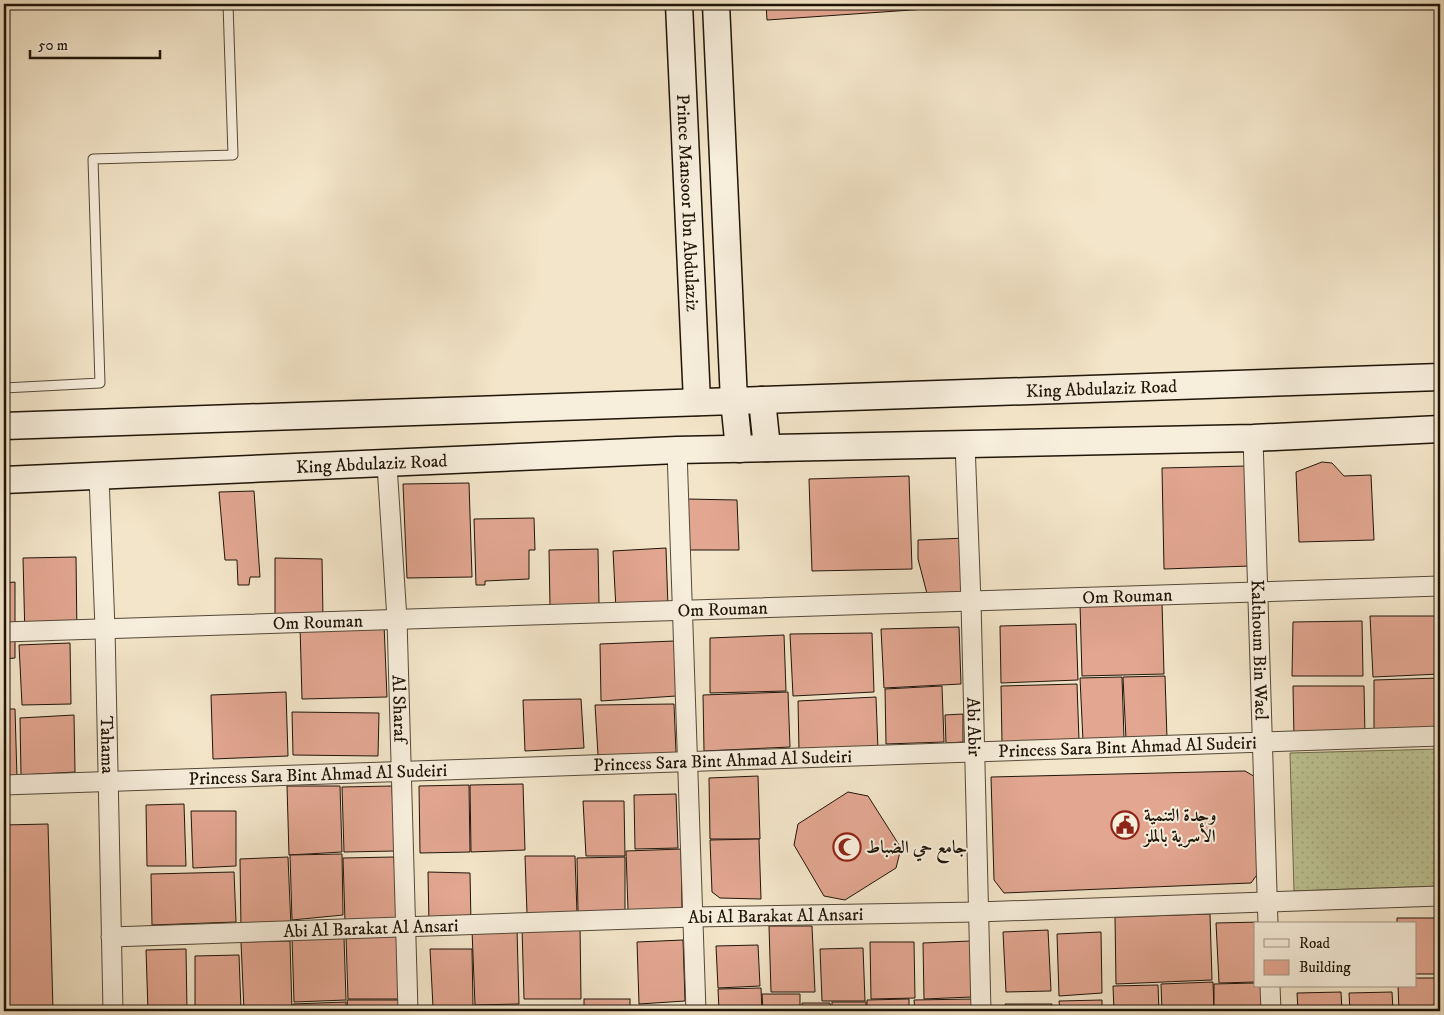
<svg xmlns="http://www.w3.org/2000/svg" width="1444" height="1015" font-family="'IM FELL DW Pica',Amiri,serif">
	<style>
		.garden { fill: url(#garden-dots); stroke: #6e6c4e }
		.building { fill: #e2a691; stroke: #1f1508 }
		.lines { fill: none; stroke-linecap: round; stroke-linejoin: round }
		.lane-casing { stroke: #544938; stroke-width: 11 }
		.street-casing { stroke: #544938; stroke-width: 21 }
		.secondary-casing { stroke: #1f1508; stroke-width: 29 }
		.lane { stroke: #f7eedc; stroke-width: 9 }
		.street { stroke: #f7eedc; stroke-width: 19 }
		.secondary { stroke: #f7eedc; stroke-width: 26 }
		.labels { text-anchor: middle; stroke-width: 4; stroke-linejoin: round; paint-order: stroke }
		.street-label { font-size: 18px; fill: #1f1508; stroke: #f7eedc }
		.poi-label { font-size: 18px; font-weight: bold; fill: #1f1508; stroke: #f7eedc; text-anchor: start }
	</style>
	<defs>
		<pattern id="garden-dots" width="8" height="8" patternUnits="userSpaceOnUse" patternTransform="scale(1.25)"><rect width="8" height="8" fill="#bdc495"/><path d="M2 2h.1M6 6h.1" fill="none" stroke="#a2a87f" stroke-width="1.8" stroke-linecap="round"/></pattern>
	</defs>
	<rect width="100%" height="100%" fill="#f3e5c9"/>
	<filter id="stains"><feTurbulence type="fractalNoise" baseFrequency=".004" numOctaves="4"/><feColorMatrix values="0 0 0 0 .2 0 0 0 0 .09 0 0 0 0 .02 0 0 0 .5 -.17"/></filter>
	<radialGradient id="worn" r=".72"><stop offset=".6" stop-color="#630" stop-opacity="0"/><stop offset="1" stop-color="#630" stop-opacity=".3"/></radialGradient>
	<polygon class="garden" points="1440,749 1440,886 1294,891 1290,753"/>
	<g class="building">
		<polygon points="766,4 998,4 767,20"/>
		<polygon points="1322,462 1332,463 1344,476 1371,475 1374,540 1299,542 1296,472"/>
		<polygon points="1247,466 1250,566 1164,569 1162,468"/>
		<polygon points="909,476 912,569 812,571 809,479"/>
		<polygon points="469,483 472,577 407,578 403,484"/>
		<polygon points="254,491 260,577 250,577 249,585 238,585 237,560 225,560 219,492"/>
		<polygon points="686,499 737,500 739,550 688,550"/>
		<polygon points="534,518 535,550 529,550 529,579 485,581 485,585 476,585 474,519"/>
		<polygon points="966,538 968,608 931,609 918,559 918,540"/>
		<polygon points="666,548 668,608 616,610 613,551"/>
		<polygon points="598,549 599,605 550,607 549,550"/>
		<polygon points="76,557 77,636 25,638 23,558"/>
		<polygon points="275,558 322,559 323,618 275,619"/>
		<polygon points="15,582 15,658 4,659 4,583"/>
		<polygon points="1162,602 1164,674 1082,676 1080,604"/>
		<polygon points="1370,616 1440,616 1440,674 1373,677"/>
		<polygon points="1362,621 1363,676 1292,676 1293,622"/>
		<polygon points="384,624 387,697 302,699 300,626"/>
		<polygon points="1076,624 1078,680 1001,683 1000,626"/>
		<polygon points="959,627 961,684 884,688 881,629"/>
		<polygon points="872,633 874,692 793,696 790,634"/>
		<polygon points="784,635 786,691 710,693 710,638"/>
		<polygon points="674,641 676,696 601,701 600,644"/>
		<polygon points="70,643 71,704 22,705 19,645"/>
		<polygon points="4,661 6,661 8,700 4,700"/>
		<polygon points="1165,676 1167,738 1126,739 1123,677"/>
		<polygon points="1122,677 1124,739 1083,741 1080,678"/>
		<polygon points="1440,678 1440,728 1374,730 1374,680"/>
		<polygon points="1077,684 1079,740 1002,743 1001,686"/>
		<polygon points="942,686 944,742 886,744 885,689"/>
		<polygon points="1293,686 1364,686 1365,736 1294,739"/>
		<polygon points="286,692 288,756 213,759 211,695"/>
		<polygon points="788,692 790,747 704,751 703,695"/>
		<polygon points="876,697 878,750 799,752 798,701"/>
		<polygon points="581,699 584,748 525,751 523,700"/>
		<polygon points="674,704 676,753 598,755 595,705"/>
		<polygon points="4,709 15,709 17,778 4,778"/>
		<polygon points="292,712 379,713 378,756 293,755"/>
		<polygon points="963,714 963,742 946,743 945,715"/>
		<polygon points="74,715 75,772 21,775 20,718"/>
		<polygon points="1245,771 1257,778 1259,872 1251,883 1004,893 994,880 991,777"/>
		<polygon points="758,776 760,839 710,839 709,778"/>
		<polygon points="523,784 525,850 471,852 470,785"/>
		<polygon points="469,785 470,852 420,853 419,786"/>
		<polygon points="287,786 340,786 342,852 289,855"/>
		<polygon points="392,786 395,851 344,852 342,787"/>
		<polygon points="848,792 868,796 901,848 896,868 845,900 824,896 794,845 798,824"/>
		<polygon points="676,794 678,848 635,849 634,795"/>
		<polygon points="583,801 624,801 625,856 586,856"/>
		<polygon points="184,804 186,866 147,866 146,805"/>
		<polygon points="191,811 236,811 236,866 193,868"/>
		<polygon points="48,824 53,1011 4,1011 4,825"/>
		<polygon points="759,839 761,899 720,898 712,892 710,840"/>
		<polygon points="681,849 682,908 628,910 626,851"/>
		<polygon points="342,854 343,915 292,920 290,855"/>
		<polygon points="525,856 575,856 577,913 527,914"/>
		<polygon points="288,857 291,927 241,929 240,859"/>
		<polygon points="394,857 398,920 345,922 343,858"/>
		<polygon points="625,857 625,912 578,912 577,858"/>
		<polygon points="234,872 236,922 152,925 151,874"/>
		<polygon points="428,872 470,873 471,923 429,925"/>
		<polygon points="1210,914 1212,980 1116,984 1115,917"/>
		<polygon points="1397,918 1440,918 1440,974 1415,974 1415,924 1397,924"/>
		<polygon points="1261,922 1261,924 1255,924 1255,982 1219,983 1216,923"/>
		<polygon points="580,926 581,999 524,999 522,927"/>
		<polygon points="769,926 812,926 815,992 771,992"/>
		<polygon points="517,929 519,1004 475,1005 472,930"/>
		<polygon points="1048,930 1051,991 1006,992 1003,932"/>
		<polygon points="1101,932 1102,993 1059,996 1057,934"/>
		<polygon points="397,935 399,999 348,999 346,936"/>
		<polygon points="344,937 346,1000 294,1002 292,938"/>
		<polygon points="683,940 685,1001 639,1004 637,942"/>
		<polygon points="290,941 292,1011 244,1011 241,942"/>
		<polygon points="970,941 971,997 924,999 923,943"/>
		<polygon points="870,942 914,942 915,998 871,999"/>
		<polygon points="758,945 760,986 718,988 716,946"/>
		<polygon points="863,948 865,1001 822,1001 820,949"/>
		<polygon points="186,949 187,1011 148,1011 146,950"/>
		<polygon points="430,949 472,949 473,1006 433,1007"/>
		<polygon points="239,955 241,1010 195,1010 195,956"/>
		<polygon points="1415,978 1440,978 1440,1011 1399,1011 1398,986 1415,986"/>
		<polygon points="1213,982 1214,1011 1162,1011 1161,984"/>
		<polygon points="1255,983 1255,986 1264,986 1265,1011 1214,1011 1214,984"/>
		<polygon points="1158,985 1159,1011 1114,1011 1113,986"/>
		<polygon points="761,988 762,1011 719,1011 718,989"/>
		<polygon points="1341,992 1342,1011 1298,1011 1297,993"/>
		<polygon points="1392,992 1393,1011 1350,1011 1349,993"/>
		<polygon points="762,994 800,994 800,1011 763,1011"/>
		<rect x="584" y="999" width="46" height="12"/>
		<polygon points="909,999 909,1011 867,1011 867,1000"/>
		<polygon points="972,999 973,1011 915,1011 914,1000"/>
		<polygon points="347,1000 399,1000 399,1011 348,1011"/>
		<polygon points="1102,1000 1102,1011 1060,1011 1059,1001"/>
		<polygon points="346,1002 346,1011 293,1011 293,1004"/>
		<rect x="832" y="1002" width="34" height="9"/>
		<polygon points="802,1003 830,1003 831,1011 802,1011"/>
		<polygon points="1005,1004 1052,1004 1052,1011 1006,1011"/>
		<polygon points="470,1008 470,1011 435,1011 435,1009"/>
		<rect x="480" y="1008" width="44" height="3"/>
	</g>
	<g class="lines">
		<g class="lane-casing">
			<polyline id="lane" points="4,388 100,383 93,159 233,155 228,4"/>
		</g>
		<g class="street-casing">
			<g id="street">
				<path id="s1" d="M1253,438L1268,924"/>
				<path id="s2" d="M965,443L971,602L981,1011"/>
				<polyline points="677,450 696,1011"/>
				<path id="s3" d="M387,465L397,619L408,1011"/>
				<path id="s4" d="M99,477L105,628L113,1011"/>
				<path id="s5" d="M4,632L1440,586"/>
				<path id="s6" d="M4,785L1440,736"/>
				<path id="s7" d="M111,937L693,917L977,912L1440,896"/>
				<polyline points="1270,986 1271,1011"/>
			</g>
		</g>
		<g class="secondary-casing">
			<g id="secondary">
				<path id="s8" d="M679,4L697,402"/>
				<path id="s9" d="M716,4L734,401L1440,377"/>
				<polyline points="762,400 767,448"/>
				<polyline points="4,426 734,401 739,449"/>
				<path id="s10" d="M4,480L677,450L1253,438L1440,429"/>
			</g>
		</g>
		<use href="#lane" class="lane"/>
		<use href="#street" class="street"/>
		<use href="#secondary" class="secondary"/>
	</g>
	<defs>
		<g id="civic-ring" transform="scale(1.4375)"><circle r="9.5" fill="#f7eedc" stroke="#8f2418" stroke-width="1.5"/><path d="M-.6-6.5H3V-4.5H.6V-3L4-1V1h2V6H-6V1h2V-1L-.6-3ZM-1.2 2.5V6h2.4V2.5Z" fill="#8f2418"/></g>
		<g id="mosque-ring" transform="scale(1.4375)"><circle r="9.5" fill="#f7eedc" stroke="#8f2418" stroke-width="1.5"/><path d="M3.5-4.9A6 6 0 1 0 3.5 4.9A5 5 0 1 1 3.5-4.9Z" fill="#8f2418"/></g>
	</defs>
	<g fill-rule="evenodd">
		<use href="#civic-ring" x="1125" y="825"/>
		<use href="#mosque-ring" x="847" y="847"/>
	</g>
	<g class="labels">
		<g class="street-label">
			<text dy="6" stroke="none"><textPath href="#s8" startOffset="199">Prince Mansoor Ibn Abdulaziz</textPath></text>
			<text dy="6" stroke="none"><textPath href="#s9" startOffset="765">King Abdulaziz Road</textPath></text>
			<text dy="6" stroke="none"><textPath href="#s10" startOffset="368">King Abdulaziz Road</textPath></text>
			<text dy="6" stroke="none"><textPath href="#s5" startOffset="1124">Om Rouman</textPath></text>
			<text dy="6" stroke="none"><textPath href="#s5" startOffset="719">Om Rouman</textPath></text>
			<text dy="6" stroke="none"><textPath href="#s5" startOffset="314">Om Rouman</textPath></text>
			<text dy="6" stroke="none"><textPath href="#s1" startOffset="212">Kalthoum Bin Wael</textPath></text>
			<text dy="6" stroke="none"><textPath href="#s3" startOffset="244">Al Sharaf</textPath></text>
			<text dy="6" stroke="none"><textPath href="#s2" startOffset="284">Abi Abir</textPath></text>
			<text dy="6" stroke="none"><textPath href="#s4" startOffset="268">Tahama</textPath></text>
			<text dy="6" stroke="none"><textPath href="#s6" startOffset="1124">Princess Sara Bint Ahmad Al Sudeiri</textPath></text>
			<text dy="6" stroke="none"><textPath href="#s6" startOffset="719">Princess Sara Bint Ahmad Al Sudeiri</textPath></text>
			<text dy="6" stroke="none"><textPath href="#s6" startOffset="314">Princess Sara Bint Ahmad Al Sudeiri</textPath></text>
			<text dy="6" stroke="none"><textPath href="#s7" startOffset="665">Abi Al Barakat Al Ansari</textPath></text>
			<text dy="6" stroke="none"><textPath href="#s7" startOffset="260">Abi Al Barakat Al Ansari</textPath></text>
		</g>
		<g class="poi-label">
			<text x="1144" y="821">وحدة التنمية<tspan x="1144" dy="21">الأسرية بالملز</tspan></text>
			<text x="866" y="853">جامع حي الضباط</text>
		</g>
	</g>
	<rect width="1444" height="1015" fill="none" stroke="#f3e5c9" stroke-width="20"/>
	<rect x="5" y="5" width="1434" height="1005" fill="none" stroke="#1f1508" stroke-width="2.5"/>
	<rect x="10" y="10" width="1424" height="995" fill="none" stroke="#1f1508"/>
	<rect x="1254" y="922" width="162" height="65" fill="#f7eedc" stroke="#a19787"/>
	<rect x="1264" y="939" width="25" height="8" fill="#f7eedc" stroke="#a19787"/>
	<text x="1299" y="948" font-size="15" fill="#1f1508">Road</text>
	<rect x="1264" y="960" width="25" height="15" fill="#e2a691" stroke="#a19787"/>
	<text x="1299" y="972" font-size="15" fill="#1f1508">Building</text>
	<path d="M30 50v8h130v-8" fill="none" stroke="#1f1508" stroke-width="2.5"/>
	<text x="38" y="50" font-size="15" fill="#1f1508" stroke="#f7eedc" stroke-width="4" paint-order="stroke">50 m</text>
	<rect width="100%" height="100%" filter="url(#stains)"/>
	<rect width="100%" height="100%" fill="url(#worn)"/>
</svg>
